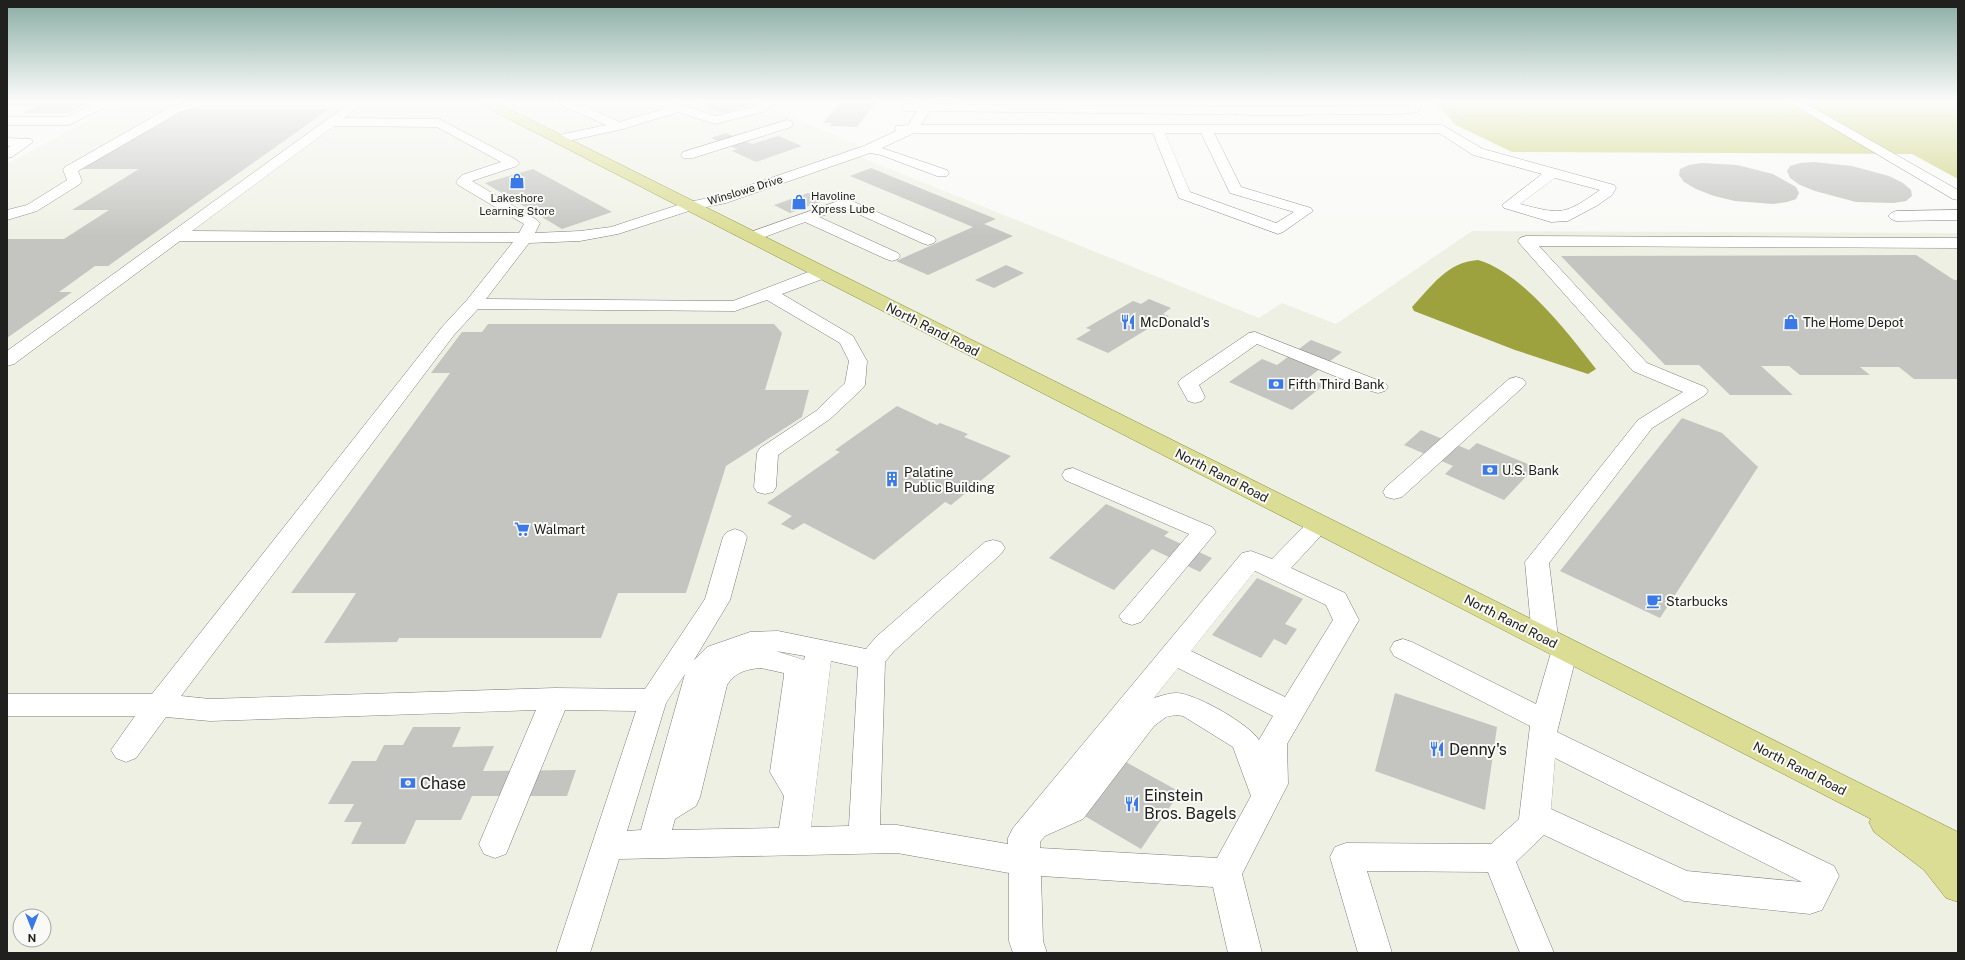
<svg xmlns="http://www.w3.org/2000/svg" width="1965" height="960" font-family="'Public Sans',sans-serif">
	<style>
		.built { fill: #eff0e4; fill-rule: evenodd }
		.green { fill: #cbcf77 }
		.water { fill: #9da13e }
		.building { fill: #c4c4c0 }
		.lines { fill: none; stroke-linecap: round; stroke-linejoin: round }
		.minor-casing { stroke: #7c7c79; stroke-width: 1 }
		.major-casing { stroke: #8a8d3d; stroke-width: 1 }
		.path { stroke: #9e9f9c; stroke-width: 1.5; stroke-dasharray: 1 1; stroke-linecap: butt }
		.minor { fill: #fff; fill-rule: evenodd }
		.major { fill: #dbdd94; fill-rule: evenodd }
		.labels { text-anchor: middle; stroke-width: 4; stroke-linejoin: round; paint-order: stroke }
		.far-street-label { font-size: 11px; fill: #20211f; stroke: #f9faf6 }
		.far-poi-label { font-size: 11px; fill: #20211f; stroke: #f9faf6; text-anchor: start }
		.poi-label { font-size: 13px; fill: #20211f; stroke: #f9faf6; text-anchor: start }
		.street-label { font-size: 13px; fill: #20211f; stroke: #f9faf6 }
		.near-poi-label { font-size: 16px; fill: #20211f; stroke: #f9faf6; text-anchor: start }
	</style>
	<rect width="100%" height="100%" fill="#f9faf6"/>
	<path class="built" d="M122,102H778L773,110L869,149L853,154L1259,318L1282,303L1336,324L1472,231L1958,233V953H7V164ZM20,916H44V940H20Z"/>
	<polygon class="green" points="1434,102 1958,102 1958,179 1912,154 1512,152 1456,125"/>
	<path class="water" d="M1478,260C1523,273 1568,333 1596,369L1588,374L1515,350L1414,311L1412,307C1432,286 1447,262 1478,260Z"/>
	<g class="building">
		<polygon points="7,102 91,102 69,113 22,113 37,106 7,106"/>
		<polygon points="694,102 753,102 757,103 722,113"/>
		<polygon points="840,102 876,102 857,127 830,126 832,123 823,123"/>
		<polygon points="184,109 329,109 108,266 95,266 59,292 72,292 7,338 7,239 64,239 109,210 72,210 139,169 82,169"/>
		<polygon points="726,133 752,144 778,136 802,146 756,162 732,151 737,149 711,138"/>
		<polygon points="1814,162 1852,166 1889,176 1903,183 1911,190 1912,196 1906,201 1894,203 1856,202 1815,191 1800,185 1790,178 1787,171 1790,166 1800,163"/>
		<polygon points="1702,163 1737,165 1773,174 1796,187 1799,193 1796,199 1787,202 1773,204 1735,201 1714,196 1696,189 1684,182 1679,175 1680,169 1689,165"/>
		<polygon points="871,168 996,219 984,224 1013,236 928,275 896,261 973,227 850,176"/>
		<polygon points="533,169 612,212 562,229 485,183"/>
		<polygon points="808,193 825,200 790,213 774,205"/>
		<polygon points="1916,255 1954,280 1958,280 1958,379 1914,379 1899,367 1860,367 1870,375 1800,375 1789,366 1761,366 1793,395 1730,395 1699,365 1665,365 1561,256"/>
		<polygon points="1006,265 1024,273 994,288 975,280"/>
		<polygon points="1149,299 1171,308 1163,314 1169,316 1108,353 1076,339 1091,330 1086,328 1133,301 1141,304"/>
		<polygon points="488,324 774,324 782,333 765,390 809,390 802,417 726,466 686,593 618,593 601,638 399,638 397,642 324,643 356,593 291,593 450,373 431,373 462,332 482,332"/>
		<polygon points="1311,340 1342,352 1308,378 1324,385 1292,410 1229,382 1262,359 1277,365"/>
		<polygon points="897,406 937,425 940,423 968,434 964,437 1011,456 951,505 945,502 874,560 804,523 793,530 781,524 792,516 767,503 840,452 835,450"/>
		<polygon points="1682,418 1722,433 1758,467 1660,618 1560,571"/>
		<polygon points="1421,430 1469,450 1477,443 1535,467 1504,500 1445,474 1453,466 1404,445"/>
		<polygon points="1106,504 1169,532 1164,536 1212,558 1200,572 1152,549 1114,590 1049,558"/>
		<polygon points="1257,578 1303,599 1285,624 1297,629 1286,645 1274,639 1261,658 1212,635"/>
		<polygon points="1395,693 1497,727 1485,810 1375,771"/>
		<polygon points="413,727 461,727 452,747 494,746 483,771 576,770 567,796 472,796 461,820 416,820 405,844 351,844 362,822 344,822 354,804 328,804 352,761 376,761 384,745 403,745"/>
		<polygon points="1124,761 1180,792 1141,849 1083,815"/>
	</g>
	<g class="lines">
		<g class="minor-casing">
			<g id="minor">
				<polygon points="97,102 112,102 110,105 69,125 7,125 7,117 67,117"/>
				<polygon points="190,102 209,102 207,105 180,112 78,171 82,181 80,184 37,211 7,220 7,210 27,205 67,180 63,170 65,167 172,106"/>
				<path d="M344,102H361L362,104L344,118L439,119L517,160L519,163L517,166L472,181L537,220L540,223L535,233L580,231L611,227L684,203L718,196L864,146L896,131L895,129L896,126L908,125L917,111H906L900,107L902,104L919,103L918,102H930L931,104L1270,107L1399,106H1409L1408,102H1421L1422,104L1418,112L1399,114L1270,115L929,111L921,125H1442L1483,149L1614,185L1616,188L1612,195L1598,205L1568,221L1551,222L1504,208L1502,205L1542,174L1473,155L1439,133H1214L1241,187L1311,208L1313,211L1283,232L1278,234L1179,198L1153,133H914L882,148L947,170L949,173L947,176H937L881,155L870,153L726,203L692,210L618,234L580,241L529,243L486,299L733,301L816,269L822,268L828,269L830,273L828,277L782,294L853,336L867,361L865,385L862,389L830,419L778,455L776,487L773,492L765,494L757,492L754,487L757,453L760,448L816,411L845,383L849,361L840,343L767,300L735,311L478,309L454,335L181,696L210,699L555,688L645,689L705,599L723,537L727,532L735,529L743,532L747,537L730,600L694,660L707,647L750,632L778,631L866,649L876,637L985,542L993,540L1001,542L1005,548L1001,554L894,651L885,662L880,825H897L1008,844V838L1013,828L1242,553L1251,551L1272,559L1311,519L1319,516L1327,519L1331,524L1327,529L1291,568L1345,593L1359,620L1287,744L1288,784L1242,874L1262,953H1228L1213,887L1041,876L1043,941L1047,953H1013L1009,941V873L897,853L619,859L590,953H556L636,711L565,710L506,854L495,858L484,854L479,844L536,710L210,721L166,717L136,758L126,762L116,758L111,750L135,716H7V694H152L442,327L467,300L513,242L180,241L14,364L7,366V351L347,105ZM334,126L437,127L501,162L462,175L456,182L458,185L524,224L519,233L192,231ZM1165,133H1201L1230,193L1294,212L1276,223L1190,192ZM1555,178L1600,190C1564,215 1562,215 1520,204ZM1255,571L1326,605L1333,620L1285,697L1191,651ZM776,651L805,656L804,660ZM831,661L858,667L849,826L811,827ZM761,668L784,673V676L770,772L784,796L779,828L672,830L675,819L696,806L700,797L727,685C735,672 747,669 761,668ZM1178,668L1273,716L1259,740C1249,724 1195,693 1176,693C1169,693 1161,696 1154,698ZM685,674L641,830L627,831L666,703ZM1176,715L1183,716L1233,747L1251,796L1217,858L1040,848V842L1045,836L1083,819L1154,726L1166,717Z"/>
				<polygon points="559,102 575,102 620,122 666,108 657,105 655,102 672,102 716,116 757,106 759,102 771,102 766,111 715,124 678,112 623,129 559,143 554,142 552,139 554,136 606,125 561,105"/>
				<polygon points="1789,102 1803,102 1958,190 1958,200 1953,199"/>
				<polygon points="787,120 791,121 793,124 791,127 693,158 683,158 681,155 683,152"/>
				<polygon points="7,138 31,139 33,142 12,157 7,158 7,148 11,146 7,146"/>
				<polygon points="841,200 852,201 934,237 936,240 934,243 928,245 922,243 845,208 819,217 898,253 900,256 898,259 892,261 886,259 805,222 751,242 745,240 743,237 745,234"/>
				<polygon points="1958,210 1958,220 1896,221 1891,219 1888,216 1891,213 1896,211"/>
				<polygon points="1526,236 1958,238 1958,248 1539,246 1647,363 1705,387 1708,391 1705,395 1652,428 1549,563 1558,637 1554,644 1545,647 1536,644 1532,637 1525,562 1638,420 1683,392 1633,371 1520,244 1518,241 1520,238"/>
				<polygon points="1255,332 1385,383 1388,387 1385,391 1378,393 1371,391 1257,344 1199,385 1205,397 1202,401 1195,403 1188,401 1178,383 1181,379 1249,333"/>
				<polygon points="1516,377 1523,379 1526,383 1523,387 1402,497 1394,499 1386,497 1383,492 1386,487 1509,379"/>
				<polygon points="1073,468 1212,527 1216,532 1141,622 1132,625 1123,622 1119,616 1189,534 1065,480 1062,475 1065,470"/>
				<path d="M1403,639L1412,642L1536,704L1552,649L1556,642L1565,639L1574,642L1578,649L1557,732L1834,866L1839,876L1822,910L1810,914L1684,901L1544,835L1516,862L1554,953H1520L1488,872L1367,871L1392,953H1358L1330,857L1335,847L1346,843L1491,844L1519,819L1530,726L1394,656L1390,649L1394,642ZM1555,758L1802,882L1687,871L1551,809Z"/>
			</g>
		</g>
		<g class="major-casing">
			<polygon id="major" points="480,102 495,102 1958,832 1958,862 1957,862 1958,863 1958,902 1946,898 1924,870 1874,832 1869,822 1871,819 482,105"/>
		</g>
		<polyline class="path" points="1443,102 1461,120"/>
		<use href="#minor" class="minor"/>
		<use href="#major" class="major"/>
	</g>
	<linearGradient id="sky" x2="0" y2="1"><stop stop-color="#8aaca4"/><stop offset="0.43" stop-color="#fcfdfb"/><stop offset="1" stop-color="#fcfdfb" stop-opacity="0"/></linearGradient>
	<rect width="1965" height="236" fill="url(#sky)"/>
	<defs>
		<g id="shop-bare" transform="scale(1.2)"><path d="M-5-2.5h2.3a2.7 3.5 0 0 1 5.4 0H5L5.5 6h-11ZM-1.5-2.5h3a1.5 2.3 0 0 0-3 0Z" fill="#3b79e8" stroke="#f9faf6" stroke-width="2.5" paint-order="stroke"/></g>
		<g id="restaurant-bare" transform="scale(1.2)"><path d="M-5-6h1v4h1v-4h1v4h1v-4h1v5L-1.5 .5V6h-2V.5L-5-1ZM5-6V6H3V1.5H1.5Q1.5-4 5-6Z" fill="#3b79e8" stroke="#f9faf6" stroke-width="2.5" paint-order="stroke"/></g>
		<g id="bank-bare" transform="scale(1.2)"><path d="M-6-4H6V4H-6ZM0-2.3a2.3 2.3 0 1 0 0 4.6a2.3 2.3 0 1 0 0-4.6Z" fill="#3b79e8" stroke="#f9faf6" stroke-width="2.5" paint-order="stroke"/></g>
		<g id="building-bare" transform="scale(1.2)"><path d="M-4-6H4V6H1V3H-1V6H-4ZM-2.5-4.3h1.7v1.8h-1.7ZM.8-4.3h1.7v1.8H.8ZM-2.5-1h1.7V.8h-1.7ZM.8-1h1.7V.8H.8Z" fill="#3b79e8" stroke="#f9faf6" stroke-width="2.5" paint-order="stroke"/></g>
		<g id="supermarket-bare" transform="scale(1.2)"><path d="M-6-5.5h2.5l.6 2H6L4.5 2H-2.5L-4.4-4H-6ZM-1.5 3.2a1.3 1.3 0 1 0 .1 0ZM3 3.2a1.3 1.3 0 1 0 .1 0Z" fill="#3b79e8" stroke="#f9faf6" stroke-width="2.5" paint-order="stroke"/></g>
		<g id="cafe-bare" transform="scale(1.2)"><path d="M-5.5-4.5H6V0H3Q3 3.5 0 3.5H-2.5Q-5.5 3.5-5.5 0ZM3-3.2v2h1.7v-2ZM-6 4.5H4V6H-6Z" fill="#3b79e8" stroke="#f9faf6" stroke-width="2.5" paint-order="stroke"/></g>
	</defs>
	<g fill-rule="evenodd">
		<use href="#shop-bare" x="517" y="181"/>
		<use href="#shop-bare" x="799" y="202"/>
		<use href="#restaurant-bare" x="1128" y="322"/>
		<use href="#shop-bare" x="1791" y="322"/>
		<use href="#bank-bare" x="1276" y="384"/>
		<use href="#bank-bare" x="1490" y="470"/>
		<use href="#building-bare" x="892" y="479"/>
		<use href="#supermarket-bare" x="522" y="529"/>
		<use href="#cafe-bare" x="1654" y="601"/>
		<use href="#restaurant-bare" x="1437" y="749"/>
		<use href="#bank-bare" x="408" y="783"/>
		<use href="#restaurant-bare" x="1132" y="804"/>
	</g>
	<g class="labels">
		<g class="far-street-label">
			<text transform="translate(745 190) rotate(-17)" y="4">Winslowe Drive</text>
		</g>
		<g class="far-poi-label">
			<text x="811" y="200">Havoline<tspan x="811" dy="13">Xpress Lube</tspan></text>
			<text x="517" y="202" text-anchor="middle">Lakeshore<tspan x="517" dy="13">Learning Store</tspan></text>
		</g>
		<g class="poi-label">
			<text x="1140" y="327">McDonald's</text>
			<text x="1803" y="327">The Home Depot</text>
			<text x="1288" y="389">Fifth Third Bank</text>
			<text x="1502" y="475">U.S. Bank</text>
			<text x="904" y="477">Palatine<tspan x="904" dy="15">Public Building</tspan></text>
			<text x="534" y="534">Walmart</text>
			<text x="1666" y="606">Starbucks</text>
		</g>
		<g class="street-label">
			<text transform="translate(933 329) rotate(27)" y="5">North Rand Road</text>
			<text transform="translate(1222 475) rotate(27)" y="5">North Rand Road</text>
			<text transform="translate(1511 621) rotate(27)" y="5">North Rand Road</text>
			<text transform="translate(1800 768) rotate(27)" y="5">North Rand Road</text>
		</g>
		<g class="near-poi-label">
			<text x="1449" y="755">Denny's</text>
			<text x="420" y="789">Chase</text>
			<text x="1144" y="801">Einstein<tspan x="1144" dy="18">Bros. Bagels</tspan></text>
		</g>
	</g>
	<rect width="1965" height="960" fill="none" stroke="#20211f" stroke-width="16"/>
	<g transform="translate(32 928) rotate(180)"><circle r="19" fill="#f9faf6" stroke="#a2a3a0"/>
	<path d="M0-3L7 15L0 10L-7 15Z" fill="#3b79e8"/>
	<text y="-6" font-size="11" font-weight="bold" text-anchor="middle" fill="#20211f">N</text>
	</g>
</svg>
